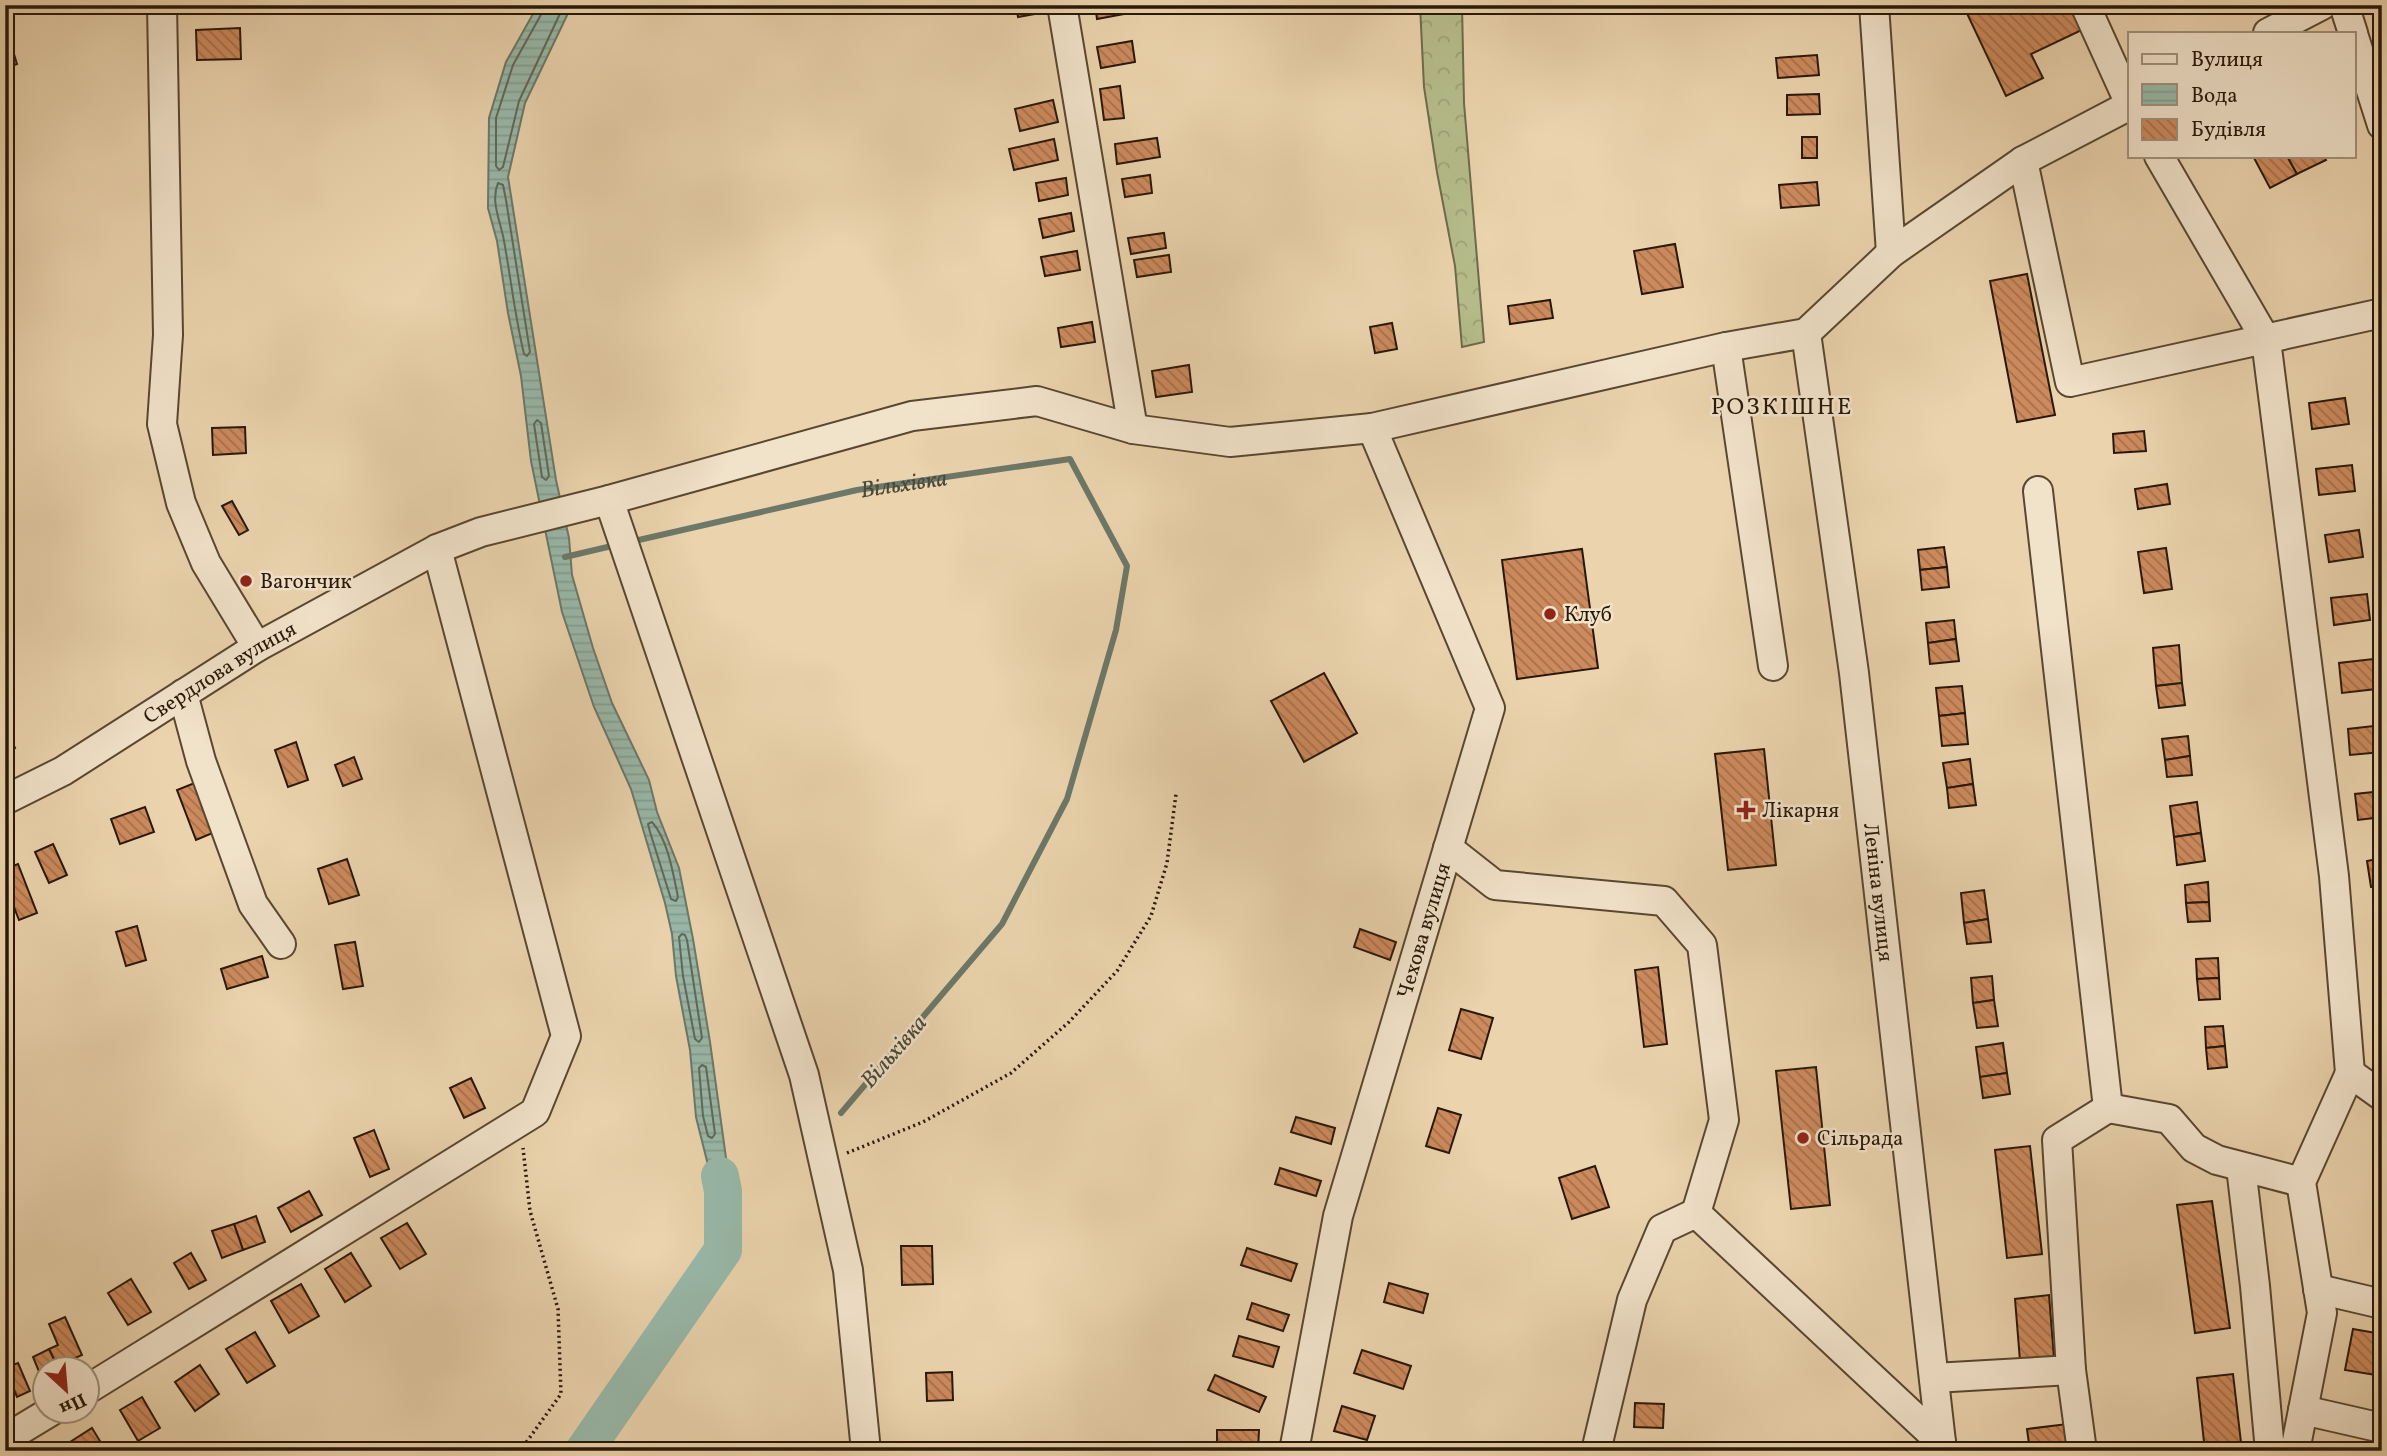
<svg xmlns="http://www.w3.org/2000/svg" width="2387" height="1456" font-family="Vollkorn,serif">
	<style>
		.forest { fill: url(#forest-crowns); stroke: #6f6a4a; stroke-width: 2 }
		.water { fill: url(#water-rules); stroke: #6c7869; stroke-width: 2 }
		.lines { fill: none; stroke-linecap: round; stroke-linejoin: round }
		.shore { stroke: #606858; stroke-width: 2 }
		.stream { stroke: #6c7869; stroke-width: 6 }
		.river { stroke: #98b8a9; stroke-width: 38 }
		.building { fill: url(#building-back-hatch); stroke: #291808; stroke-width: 2 }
		.minor-casing { stroke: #594731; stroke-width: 32 }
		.path { stroke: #291808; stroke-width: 3.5; stroke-dasharray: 2 3.5; stroke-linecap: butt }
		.minor { stroke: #f1e2ca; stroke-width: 28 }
		.poi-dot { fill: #8f2418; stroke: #f1e2ca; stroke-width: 2.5 }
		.labels { text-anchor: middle; stroke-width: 5; stroke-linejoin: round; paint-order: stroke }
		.poi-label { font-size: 21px; fill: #291808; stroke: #f1e2ca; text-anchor: start }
		.street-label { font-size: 21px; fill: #291808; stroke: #f1e2ca }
		.water-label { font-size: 23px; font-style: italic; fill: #4a4838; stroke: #f1e2ca }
		.quarter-label { font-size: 24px; letter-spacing: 2px; fill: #291808; stroke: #f1e2ca }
	</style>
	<defs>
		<pattern id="forest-crowns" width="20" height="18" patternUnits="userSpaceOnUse" patternTransform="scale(1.75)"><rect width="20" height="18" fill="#b5bc8b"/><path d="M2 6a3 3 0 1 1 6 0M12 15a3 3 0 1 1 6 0" fill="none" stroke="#9ca176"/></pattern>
		<pattern id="water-rules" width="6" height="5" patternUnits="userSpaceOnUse" patternTransform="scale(1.75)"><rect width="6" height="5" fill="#98b8a9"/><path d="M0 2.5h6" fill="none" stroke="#839d90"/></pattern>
		<pattern id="building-back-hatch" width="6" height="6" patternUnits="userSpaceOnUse" patternTransform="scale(1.75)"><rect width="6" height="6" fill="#cd8a5d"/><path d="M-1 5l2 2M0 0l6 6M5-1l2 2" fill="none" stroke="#a6704b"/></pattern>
	</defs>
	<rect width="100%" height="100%" fill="#ead3ad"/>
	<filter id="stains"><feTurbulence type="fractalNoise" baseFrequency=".00286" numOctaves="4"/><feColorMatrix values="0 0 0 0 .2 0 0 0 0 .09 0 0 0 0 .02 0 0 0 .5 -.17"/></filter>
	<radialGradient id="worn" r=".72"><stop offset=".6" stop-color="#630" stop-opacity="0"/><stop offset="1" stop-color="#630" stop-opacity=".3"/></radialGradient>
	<polygon class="forest" points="1420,5 1462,5 1464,103 1484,342 1462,347 1455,266 1437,172 1424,87"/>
	<polygon class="water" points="538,5 572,5 525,103 508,177 556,480 569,538 572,575 593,648 612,703 649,780 657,812 679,868 693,939 710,1042 731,1194 732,1227 716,1225 710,1173 696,1117 690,1050 676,976 672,934 665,903 631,789 594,707 562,612 531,461 521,376 508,313 497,241 488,208 489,118 506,62"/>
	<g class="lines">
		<g class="shore">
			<polyline points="544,5 543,11 513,65 496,118 496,166 499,170 503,167 519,101 564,5"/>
			<path d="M498,183L503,185L506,200L530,352L527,356L524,354C515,317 511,279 504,241C501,222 490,202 498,183Z"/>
			<polygon points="537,420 541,423 549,476 546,480 542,477 534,424"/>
			<path d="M652,822C668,840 673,873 678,897L676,901L671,899L650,832L648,824Z"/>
			<polygon points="682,934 685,935 687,940 702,1038 699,1042 695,1039 683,976 679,937"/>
			<polygon points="702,1065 706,1067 715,1134 712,1138 708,1136 703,1116 699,1068"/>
		</g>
		<g class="stream">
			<path id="s1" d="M630,542L857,490L1070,459L1127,566L1116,630L1067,799L1002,924L841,1113"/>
			<polyline points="565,557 616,545"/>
		</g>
		<polyline class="river" points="584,1451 723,1250 723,1191 720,1176"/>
	</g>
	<g class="building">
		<polygon points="1016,5 1033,5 1035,14 1018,17"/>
		<polygon points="1095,5 1151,5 1151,9 1097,19"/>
		<polygon points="1963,5 2078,5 2088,27 2031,54 2043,78 2006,96"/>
		<polygon points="5,24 17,64 5,68"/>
		<polygon points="240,28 241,59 197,60 196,30"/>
		<polygon points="1132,41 1135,62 1101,68 1097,47"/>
		<polygon points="1817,55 1819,75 1778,78 1776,58"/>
		<polygon points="1120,86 1124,118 1104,120 1100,89"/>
		<polygon points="1819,94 1820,114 1787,115 1787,95"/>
		<polygon points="1053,100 1058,122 1020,131 1015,109"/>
		<rect x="1802" y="137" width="15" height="21"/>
		<polygon points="1157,138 1160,157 1117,164 1115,144"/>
		<polygon points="1054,139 1058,160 1014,170 1009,149"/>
		<polygon points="2253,156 2287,156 2297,174 2270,188"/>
		<polygon points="2287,156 2324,156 2326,160 2297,174"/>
		<polygon points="1150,175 1152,193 1125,197 1122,179"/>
		<polygon points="1066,178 1068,195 1039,201 1036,183"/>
		<polygon points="1817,182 1819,205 1781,208 1779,185"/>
		<polygon points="1071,213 1074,231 1043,238 1039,219"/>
		<polygon points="1164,233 1166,248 1131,254 1128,238"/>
		<polygon points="1675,244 1683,287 1642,294 1634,251"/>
		<polygon points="1077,251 1080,270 1045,276 1041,257"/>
		<polygon points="1169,255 1171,272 1137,277 1134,260"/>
		<polygon points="2027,274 2055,415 2017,422 1990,281"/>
		<polygon points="1550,300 1553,318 1510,324 1508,306"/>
		<polygon points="1092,322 1095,342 1061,347 1058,328"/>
		<polygon points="1392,323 1397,349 1375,353 1370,327"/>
		<polygon points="1189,365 1192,392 1156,397 1152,371"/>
		<polygon points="2345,398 2349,424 2312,429 2309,403"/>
		<polygon points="245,427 246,453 213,455 212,428"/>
		<polygon points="2144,431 2146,451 2114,453 2113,434"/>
		<polygon points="2352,465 2355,491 2319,495 2316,469"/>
		<polygon points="2167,484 2170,504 2138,509 2135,489"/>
		<polygon points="232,501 248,530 239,535 222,506"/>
		<polygon points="2359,530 2363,557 2329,562 2325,535"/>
		<polygon points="1944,547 1947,567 1920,570 1918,550"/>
		<polygon points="2166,548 2172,589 2144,593 2138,552"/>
		<polygon points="1582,549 1598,668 1517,679 1502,560"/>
		<polygon points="1947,567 1949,587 1922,590 1920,570"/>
		<polygon points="2367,594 2370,620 2334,625 2331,598"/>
		<polygon points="1954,620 1956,639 1928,643 1926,623"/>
		<polygon points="1956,639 1959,661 1930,664 1928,643"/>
		<polygon points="2179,645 2182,683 2156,686 2153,648"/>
		<polygon points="2373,659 2376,689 2342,693 2339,663"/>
		<polygon points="1324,673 1357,733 1304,762 1271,701"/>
		<polygon points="2182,683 2185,705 2159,708 2156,686"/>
		<polygon points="1962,686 1965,713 1939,716 1936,688"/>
		<polygon points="1965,713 1968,744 1942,746 1939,716"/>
		<polygon points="2382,725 2382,752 2350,755 2348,729"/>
		<polygon points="5,727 15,748 5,753"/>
		<polygon points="2188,736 2190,756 2165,760 2162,739"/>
		<polygon points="296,742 308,780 288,787 275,750"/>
		<polygon points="1764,749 1776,865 1728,870 1715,754"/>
		<polygon points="2190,756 2192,775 2167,777 2165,760"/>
		<polygon points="354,757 362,779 343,786 335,765"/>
		<polygon points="1970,759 1973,784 1947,788 1943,763"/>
		<polygon points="197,782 215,832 196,840 177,790"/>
		<polygon points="1973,784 1976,805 1949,808 1947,788"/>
		<polygon points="2382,791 2382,817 2358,820 2355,794"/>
		<polygon points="2197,802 2201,833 2174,837 2170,806"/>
		<polygon points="145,807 154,832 120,844 111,819"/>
		<polygon points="2201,833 2205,861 2177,865 2174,837"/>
		<polygon points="53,844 67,875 49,883 35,852"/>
		<polygon points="2382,858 2382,886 2371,887 2367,861"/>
		<polygon points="347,859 359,895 329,904 318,869"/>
		<polygon points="18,864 37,913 19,920 5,884 5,869"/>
		<polygon points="2208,882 2209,902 2186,903 2185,885"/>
		<polygon points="1984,890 1988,919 1964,923 1961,893"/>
		<polygon points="2209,902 2210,921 2188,922 2186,903"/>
		<polygon points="1988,919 1991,942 1967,944 1964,923"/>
		<polygon points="2382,925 2382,951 2377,952 2374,926"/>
		<polygon points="137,926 146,960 126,966 116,932"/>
		<polygon points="1360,929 1396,942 1390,960 1354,947"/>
		<polygon points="355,942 363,986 343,989 335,945"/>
		<polygon points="262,956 268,977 227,989 221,969"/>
		<polygon points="2218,958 2219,978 2197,979 2196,959"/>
		<polygon points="1658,967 1667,1044 1644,1047 1635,970"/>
		<polygon points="1992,976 1994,1000 1973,1003 1971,978"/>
		<polygon points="2219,978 2220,999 2199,1000 2197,979"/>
		<polygon points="1994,1000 1998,1026 1977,1028 1973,1003"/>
		<polygon points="1461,1009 1493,1018 1481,1059 1449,1050"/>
		<polygon points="2223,1026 2225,1046 2206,1048 2205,1027"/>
		<polygon points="2003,1043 2007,1073 1980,1077 1976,1047"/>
		<polygon points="2225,1046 2227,1067 2208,1069 2206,1048"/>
		<polygon points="1816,1067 1830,1205 1791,1209 1776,1071"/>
		<polygon points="2007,1073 2010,1094 1983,1098 1980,1077"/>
		<polygon points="471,1078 485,1108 464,1118 450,1088"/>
		<polygon points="1438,1108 1461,1115 1449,1153 1426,1146"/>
		<polygon points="1296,1117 1335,1128 1331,1144 1291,1132"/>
		<polygon points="374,1130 389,1169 370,1177 354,1138"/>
		<polygon points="2030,1146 2042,1254 2007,1258 1995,1150"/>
		<polygon points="1595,1166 1609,1207 1572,1219 1559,1178"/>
		<polygon points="1280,1168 1321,1181 1316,1196 1275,1184"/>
		<polygon points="309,1191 322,1215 291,1232 278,1208"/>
		<polygon points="2212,1201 2230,1328 2195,1333 2177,1205"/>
		<polygon points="256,1216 265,1242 243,1250 234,1224"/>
		<polygon points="407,1223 426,1254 400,1269 381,1238"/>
		<polygon points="234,1224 243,1250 222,1258 212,1231"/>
		<polygon points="901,1246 932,1246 933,1284 902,1285"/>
		<polygon points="1247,1248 1297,1264 1291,1281 1241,1265"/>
		<polygon points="191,1253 206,1280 189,1289 174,1263"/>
		<polygon points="351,1253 371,1286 345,1302 325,1269"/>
		<polygon points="131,1279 151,1312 128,1325 108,1293"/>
		<polygon points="1389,1283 1428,1294 1423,1313 1384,1302"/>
		<polygon points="301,1284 319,1316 289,1333 271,1301"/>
		<polygon points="2049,1295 2054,1358 2020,1361 2015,1299"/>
		<polygon points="1252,1303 1289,1315 1283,1331 1247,1319"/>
		<polygon points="65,1317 82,1355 57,1366 49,1349 58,1345 49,1324"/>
		<polygon points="2353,1329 2382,1334 2382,1376 2345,1370"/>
		<polygon points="255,1332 275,1366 247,1383 226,1349"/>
		<polygon points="1239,1336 1279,1347 1273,1367 1233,1356"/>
		<polygon points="49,1349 57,1366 46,1368 46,1371 40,1374 33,1357"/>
		<polygon points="1362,1350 1411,1366 1403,1389 1354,1373"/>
		<polygon points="18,1363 30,1391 17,1397 5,1368"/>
		<polygon points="200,1365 219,1394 195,1411 175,1382"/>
		<polygon points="952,1372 953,1400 927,1401 926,1373"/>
		<polygon points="2233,1374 2242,1451 2205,1451 2197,1378"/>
		<polygon points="1215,1375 1266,1397 1259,1412 1208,1390"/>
		<polygon points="142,1397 160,1428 138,1441 120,1410"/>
		<polygon points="1635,1403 1664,1404 1663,1428 1634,1427"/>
		<polygon points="1342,1406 1375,1416 1367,1440 1334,1431"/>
		<polygon points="2067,1424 2071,1451 2030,1451 2027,1429"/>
		<polygon points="92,1428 106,1451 76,1451 70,1442"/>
		<polygon points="1217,1430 1259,1430 1258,1451 1217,1450"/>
	</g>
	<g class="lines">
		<g class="minor-casing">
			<g id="minor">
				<polyline points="162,5 168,335 162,424 181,503 206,563 257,647"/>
				<polyline points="1062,5 1133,429"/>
				<polyline points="1874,5 1891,253"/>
				<polyline points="2085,5 2130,104"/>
				<polyline points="2344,5 2353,33"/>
				<polyline points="2268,33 2322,5"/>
				<polyline points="2354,37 2382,125"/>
				<polyline points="2159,156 2266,340 2334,876 2350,1073 2382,1096"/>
				<polyline points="2023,161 2070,382 2382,313"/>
				<path id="s2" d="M1806,333L1854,673L1942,1451"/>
				<polyline points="1726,347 1773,666"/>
				<polyline points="609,500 804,1075 848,1270 866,1451"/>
				<polyline points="183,694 201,761 253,904 281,944"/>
				<path id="s3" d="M5,800L63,771L257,647L437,549L481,532L609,500L912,416L1037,401L1133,429L1230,442L1372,428L1726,347L1806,333L1891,253L2023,161L2130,105"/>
				<polyline points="1448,848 1495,885 1664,901 1702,945 1724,1120 1696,1213"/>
				<polyline points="2108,1108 2169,1119 2194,1148 2217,1160 2301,1182"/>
				<polyline points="2241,1167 2255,1286 2270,1451"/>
				<polyline points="2318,1289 2382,1304"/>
				<polyline points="2071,1370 2082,1451"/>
				<polyline points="1934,1378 2071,1370 2057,1140 2108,1108 2038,491"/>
				<polyline points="88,1389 535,1112 566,1036 437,549"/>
				<polyline points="2303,1410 2382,1428"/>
				<polyline points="5,1439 53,1410"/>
				<path id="s4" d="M1294,1451L1338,1216L1490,708L1372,428"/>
				<polyline points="1596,1451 1632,1300 1662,1229 1696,1213 1941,1442"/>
				<polyline points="2295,1451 2322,1313 2301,1182 2350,1073"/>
			</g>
		</g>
		<g class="path">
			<polyline points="847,1153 923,1122 1011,1073 1069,1022 1117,971 1151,916 1167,863 1176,794"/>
			<polyline points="520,1451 561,1394 558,1309 530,1211 523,1148"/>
		</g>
		<use href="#minor" class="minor"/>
	</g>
	<g class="poi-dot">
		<circle cx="246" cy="581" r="7"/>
		<circle cx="1550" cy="614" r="7"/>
		<path d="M1742.5 799.5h7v7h7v7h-7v7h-7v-7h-7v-7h7z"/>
		<circle cx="1803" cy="1138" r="7"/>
	</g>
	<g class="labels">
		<g class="poi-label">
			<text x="260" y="588">Вагончик</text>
			<text x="1564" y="621">Клуб</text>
			<text x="1762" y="817">Лікарня</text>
			<text x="1817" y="1145">Сільрада</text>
		</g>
		<g class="street-label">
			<text dy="7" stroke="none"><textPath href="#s3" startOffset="250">Свердлова вулиця</textPath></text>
			<text dy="7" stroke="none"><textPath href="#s2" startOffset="564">Леніна вулиця</textPath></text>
			<text dy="7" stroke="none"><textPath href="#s4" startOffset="537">Чехова вулиця</textPath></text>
		</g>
		<g class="water-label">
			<text dy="8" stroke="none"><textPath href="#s1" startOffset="280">Вільхівка</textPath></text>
			<text transform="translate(893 1051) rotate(-49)" y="8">Вільхівка</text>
		</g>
		<g class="quarter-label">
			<text x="1782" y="414">РОЗКІШНЕ</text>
		</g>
	</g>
	<rect width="2387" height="1456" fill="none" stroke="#ead3ad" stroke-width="28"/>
	<rect x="7" y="7" width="2373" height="1442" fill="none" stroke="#291808" stroke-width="3.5"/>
	<rect x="14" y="14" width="2359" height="1428" fill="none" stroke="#291808" stroke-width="2"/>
	<rect x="2128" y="32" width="228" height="126" fill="#f1e2ca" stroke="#a1917c" stroke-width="2"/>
	<rect x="2142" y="54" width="35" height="10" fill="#f1e2ca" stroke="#a1917c" stroke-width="2"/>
	<text x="2191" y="66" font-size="21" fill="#291808">Вулиця</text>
	<rect x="2142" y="84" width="35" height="21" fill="url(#water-rules)" stroke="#a1917c" stroke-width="2"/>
	<text x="2191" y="102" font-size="21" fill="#291808">Вода</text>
	<rect x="2142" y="119" width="35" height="21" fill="url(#building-back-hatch)" stroke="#a1917c" stroke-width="2"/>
	<text x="2191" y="136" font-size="21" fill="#291808">Будівля</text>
	<g transform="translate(66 1390) rotate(154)"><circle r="33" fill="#f1e2ca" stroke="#a1917c" stroke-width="2"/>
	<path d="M0-5L12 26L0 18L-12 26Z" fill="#8f2418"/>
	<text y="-10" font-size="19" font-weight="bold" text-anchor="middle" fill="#291808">Пн</text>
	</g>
	<rect width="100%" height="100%" filter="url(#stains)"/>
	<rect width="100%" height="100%" fill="url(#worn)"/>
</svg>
